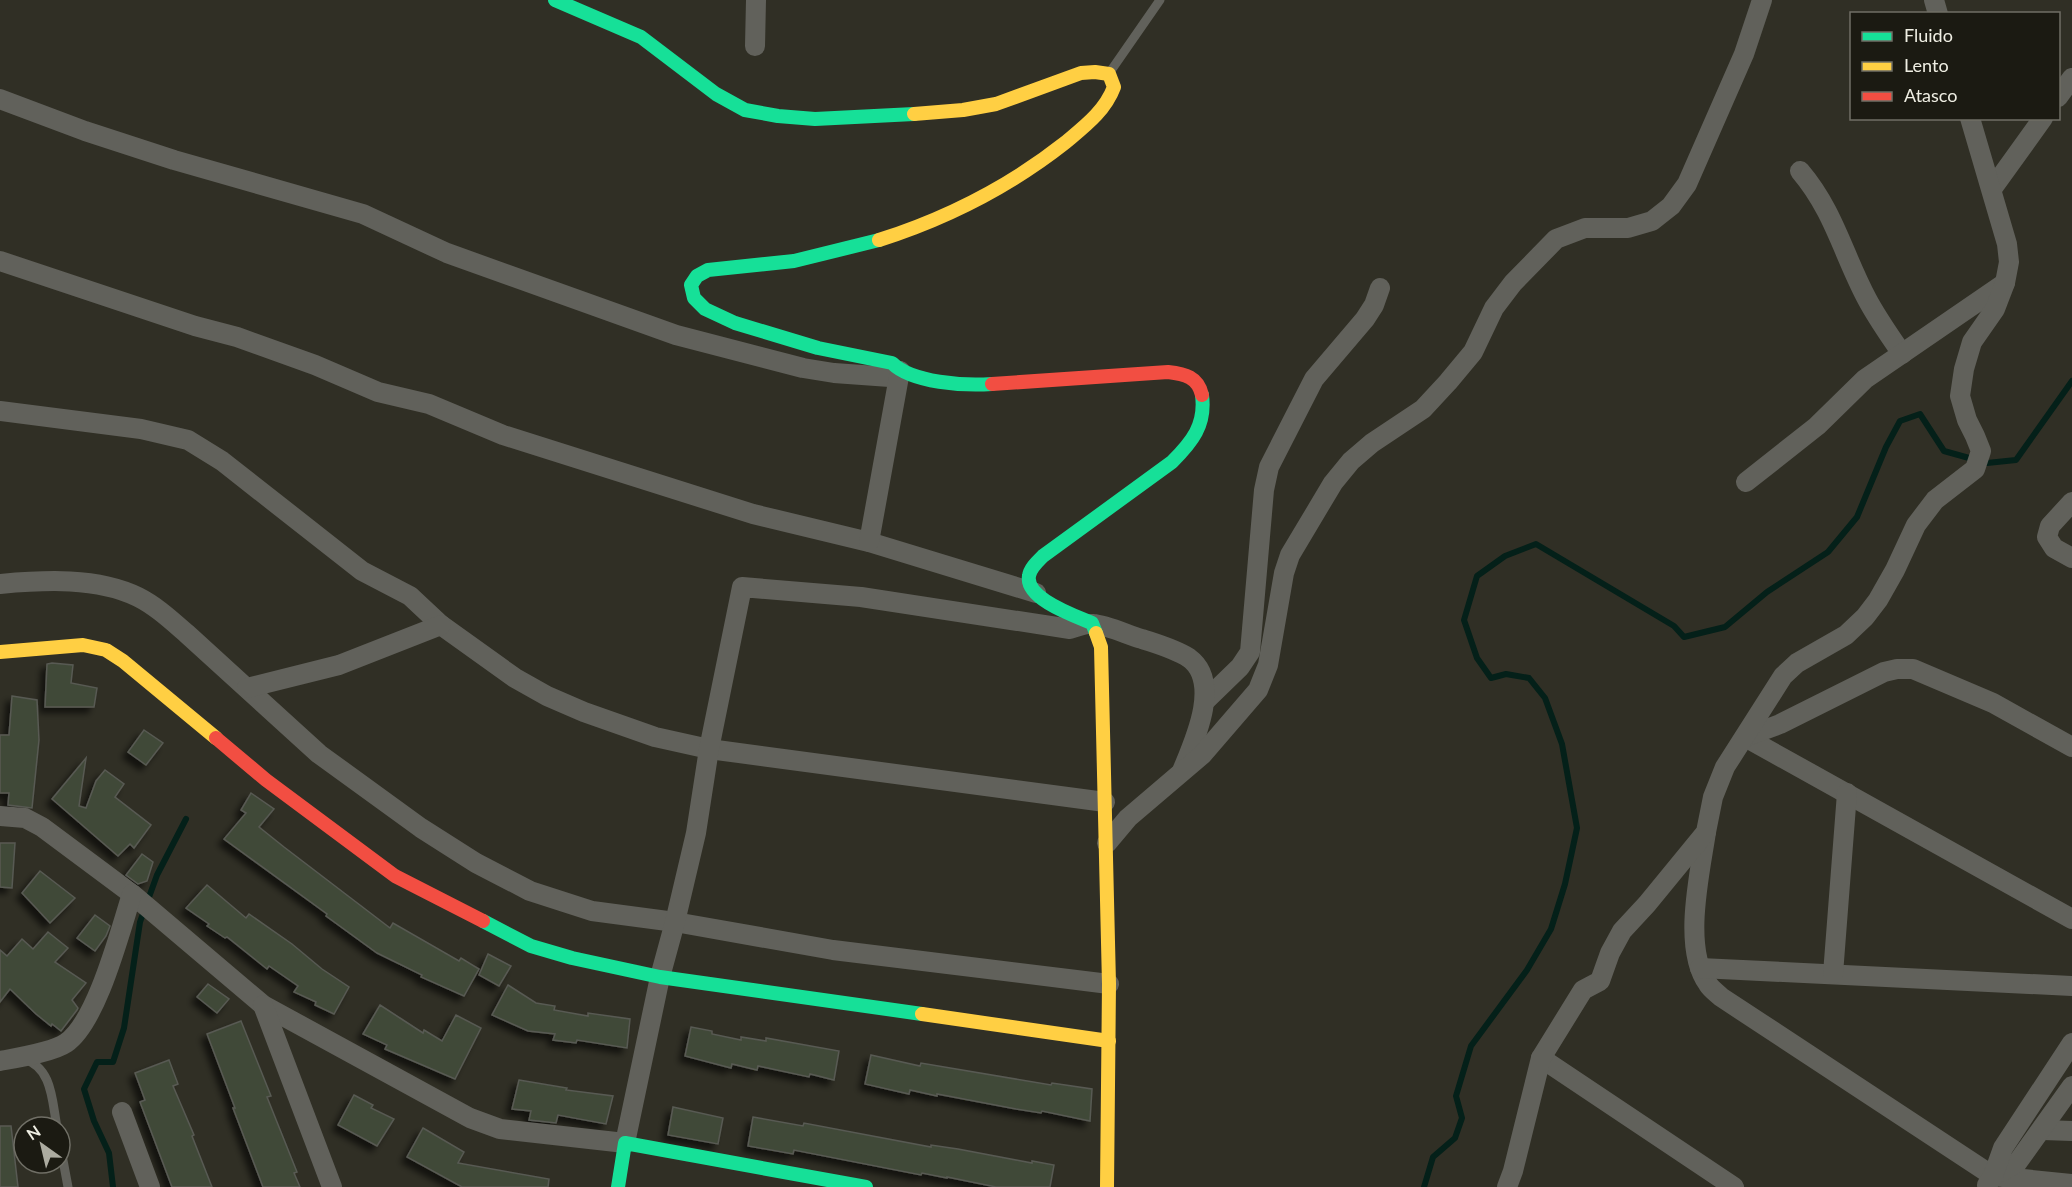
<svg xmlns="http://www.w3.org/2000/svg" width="2072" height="1187" font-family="Lato,sans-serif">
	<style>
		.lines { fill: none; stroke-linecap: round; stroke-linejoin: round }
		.stream { stroke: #042019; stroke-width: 6 }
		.building { fill: #414939; stroke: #585a53; stroke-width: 1.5; filter: url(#shadow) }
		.lane { stroke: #61615b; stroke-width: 9 }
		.street { stroke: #61615b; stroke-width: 20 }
		.fast { stroke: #16e098; stroke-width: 14 }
		.slow { stroke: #ffcf43; stroke-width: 14 }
		.jam { stroke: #f24e42; stroke-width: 14 }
	</style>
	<defs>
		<filter id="shadow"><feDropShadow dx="-5.5" dy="5.5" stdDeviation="3" flood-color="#0009"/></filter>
	</defs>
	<rect width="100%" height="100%" fill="#302f25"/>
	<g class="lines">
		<g class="stream">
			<polyline points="113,1187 109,1153 94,1121 84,1089 97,1062 113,1062 124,1028 140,922 157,875 186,819"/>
			<polyline points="1424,1187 1433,1157 1455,1138 1462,1118 1456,1096 1471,1046 1527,970 1551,929 1565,884 1577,828 1562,744 1545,698 1529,678 1506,674 1491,678 1477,658 1464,620 1477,576 1505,556 1536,544 1674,626 1684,637 1725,627 1767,592 1828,552 1857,517 1886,447 1900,421 1920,414 1944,451 1987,463 2016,460 2072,381"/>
		</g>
	</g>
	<g class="building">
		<polygon points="52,663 73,665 71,683 97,688 94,707 45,707 47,664"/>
		<polygon points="12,696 37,700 39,740 32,808 8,805 9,793 0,793 0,735 9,735"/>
		<polygon points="144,730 163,743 146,765 128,752"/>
		<polygon points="86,758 79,806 86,808 96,781 105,770 124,784 115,797 151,825 134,848 130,844 118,856 52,799"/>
		<polygon points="251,793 274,809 259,827 284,847 390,928 393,923 459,961 461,958 479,969 464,996 421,977 422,975 377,953 326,916 327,914 224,839 246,813 241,810"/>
		<polygon points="0,843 15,843 12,888 0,887"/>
		<polygon points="142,854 153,862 147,881 138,884 126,875"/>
		<polygon points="40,871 75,898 50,923 22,893"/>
		<polygon points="207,885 246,918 249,914 292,944 322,969 349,987 334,1014 315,1005 316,1002 294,992 298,986 269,966 267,969 227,937 225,938 207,926 209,924 186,908"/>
		<polygon points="95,915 110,926 106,936 95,951 77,938"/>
		<polygon points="48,932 68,948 55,962 86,983 72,1000 78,1008 77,1010 61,1031 52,1024 51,1026 36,1014 10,989 0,1002 0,950 7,956 22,939 33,949"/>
		<polygon points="488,954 511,966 499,986 479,975"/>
		<polygon points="208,984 229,999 217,1013 197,997"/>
		<polygon points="508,985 536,1003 555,1006 554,1010 588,1016 588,1013 630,1019 627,1048 577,1040 576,1043 553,1040 555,1034 528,1031 492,1015"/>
		<polygon points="380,1005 423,1033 424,1030 442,1041 456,1015 481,1028 455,1079 385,1049 387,1045 363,1034"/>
		<polygon points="241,1021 271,1096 267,1097 297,1172 294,1173 300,1187 263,1187 233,1108 235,1108 207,1034"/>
		<polygon points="691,1027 712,1031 712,1034 741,1040 741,1037 766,1041 766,1038 839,1051 834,1080 810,1074 809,1077 758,1066 757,1070 732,1064 731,1068 685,1056"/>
		<polygon points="871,1055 920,1066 921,1063 1051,1085 1052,1083 1092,1089 1090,1121 1042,1111 1041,1113 1016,1109 937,1094 937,1096 910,1090 909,1094 865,1084"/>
		<polygon points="169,1060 178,1084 173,1086 194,1135 192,1136 212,1187 172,1187 140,1102 145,1100 135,1073"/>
		<polygon points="519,1080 567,1088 566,1090 613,1096 606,1124 558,1115 556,1123 529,1120 531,1111 512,1109"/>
		<polygon points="354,1095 373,1105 371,1108 394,1119 377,1146 338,1125"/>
		<polygon points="673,1107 723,1118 718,1144 668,1135"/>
		<polygon points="753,1117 803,1126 804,1123 931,1147 931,1145 958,1149 1032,1163 1032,1161 1054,1165 1050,1187 996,1187 947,1177 947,1178 922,1173 921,1175 794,1150 793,1154 748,1146"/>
		<polygon points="0,1126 11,1126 18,1187 0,1187"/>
		<polygon points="423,1128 464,1152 458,1163 549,1179 548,1187 462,1187 407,1157"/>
	</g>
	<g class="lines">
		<g class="lane">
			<polyline points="1110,72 1160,0"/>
			<path d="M23,1059C53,1067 52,1102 57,1127"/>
			<polyline points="60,1144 68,1187"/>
		</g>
		<g class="street">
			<polyline points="1934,0 1938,14"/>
			<polyline points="755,46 756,0"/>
			<polyline points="2058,97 2072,78"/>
			<polyline points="0,99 85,131 174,160 363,214 447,253 676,335 803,368 834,373 890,377 900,371"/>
			<path d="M1800,171C1834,211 1843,254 1867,299C1877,318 1890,336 1902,354"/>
			<polyline points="1992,189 2043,118"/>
			<polyline points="0,261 195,326 237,337 315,365 378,392 429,404 503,435 753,514 869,542 1036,593"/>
			<polyline points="0,411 141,429 188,440 222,461 362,571 410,596 441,625 515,678 547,696 584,712 655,737 709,749 1105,802"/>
			<polyline points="1746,482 1817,426 1865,379 2005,283"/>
			<polyline points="2072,502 2050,526 2047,537 2054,548 2072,558"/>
			<polyline points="869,542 900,371"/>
			<path d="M0,584C44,580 97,577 138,597C156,606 171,620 186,633L319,754L421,828L476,863L530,891L592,911L675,922L833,950L1109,984"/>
			<polyline points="247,688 339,665 441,625"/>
			<polyline points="1205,701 1240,667 1250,652 1264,490 1269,467 1314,379 1365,319 1374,305 1380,288"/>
			<polyline points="1745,737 2072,919"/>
			<polyline points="1745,737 1780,724 1884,672 1897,669 1913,669 1993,703 2072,747"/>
			<path d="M0,816L25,818L42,827L132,894L263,1005L470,1118L500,1129L625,1143L660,977L675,922L696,833L709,749L742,587L861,597L1070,629C1077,627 1086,623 1093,624C1107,625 1128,635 1142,639C1157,644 1175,649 1189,658C1222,682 1194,742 1182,771"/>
			<path d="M1706,832C1700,873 1682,948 1708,984C1711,989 1717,993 1721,997L1993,1176L2072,1184"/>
			<polyline points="1107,843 1128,818 1202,755 1258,690 1268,665 1284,573 1290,555 1333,483 1351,461 1372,443 1423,409 1448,382 1473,352 1494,308 1513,283 1556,239 1585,228 1628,228 1652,221 1671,206 1687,184 1744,54 1762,0"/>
			<polyline points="1700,968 2072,986"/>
			<polyline points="1833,974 1847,793"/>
			<polyline points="263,1005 332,1187"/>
			<polyline points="1541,1058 1734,1187"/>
			<path d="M0,1061C16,1058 53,1052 66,1043C97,1022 120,931 132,894"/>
			<polyline points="122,1112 150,1187"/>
			<polyline points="2043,1130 2072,1131"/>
			<polyline points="1993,1176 2017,1163 2072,1086"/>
			<polyline points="1987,1185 1993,1176 2003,1148 2072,1043"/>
			<polyline points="1507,1187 1513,1171 1541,1058 1583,990 1600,981 1610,953 1622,931 1647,904 1706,832 1713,797 1725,767 1783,676 1797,663 1846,635 1865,617 1878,600 1895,570 1916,525 1935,500 1975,469 1981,451 1975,436 1967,420 1960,396 1964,369 1972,342 1995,309 2005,283 2009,262 2007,244 1970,118"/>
		</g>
		<g class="fast">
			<polyline points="555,0 641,37 716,94 745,110 778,116 815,119 914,114"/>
			<path d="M879,240L794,261L708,270L697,276L691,285L694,298L705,309L735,323L818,348L892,363C912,383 965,386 992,384"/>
			<path d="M1096,633L1092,623C1075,616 1025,599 1029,576C1030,568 1038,561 1043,556L1172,462C1192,442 1206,425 1202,395"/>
			<polyline points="483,921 531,946 572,958 660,977 922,1014"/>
			<polyline points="618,1187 625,1143 866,1187"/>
		</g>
		<g class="slow">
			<path d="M879,240C948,218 1009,187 1066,142C1085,126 1105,111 1114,87L1109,74L1095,72L1081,73L996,104L963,110L914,114"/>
			<polyline points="1096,633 1101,647 1109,984 1107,1187"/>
			<polyline points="0,652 83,645 106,650 123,661 216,738"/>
			<polyline points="922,1014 1109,1041"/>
		</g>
		<g class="jam">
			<path d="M992,384L1168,372C1185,374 1198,377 1202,395"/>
			<polyline points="216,738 266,780 395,876 483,921"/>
		</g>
	</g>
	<rect x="1850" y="12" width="210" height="108" fill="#1b1a12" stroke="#706f66" stroke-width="1.5"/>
	<rect x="1862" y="32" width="30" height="9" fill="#16e098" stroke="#706f66" stroke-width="1.5"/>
	<text x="1904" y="42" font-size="18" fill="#efeee3">Fluido</text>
	<rect x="1862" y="62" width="30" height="9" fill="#ffcf43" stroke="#706f66" stroke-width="1.5"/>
	<text x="1904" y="72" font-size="18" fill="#efeee3">Lento</text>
	<rect x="1862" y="92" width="30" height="9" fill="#f24e42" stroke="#706f66" stroke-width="1.5"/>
	<text x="1904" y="102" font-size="18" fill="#efeee3">Atasco</text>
	<g transform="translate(42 1145) rotate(326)"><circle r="28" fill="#1b1a12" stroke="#706f66" stroke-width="1.5"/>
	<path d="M0-4.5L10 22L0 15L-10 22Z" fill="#acaba0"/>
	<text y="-9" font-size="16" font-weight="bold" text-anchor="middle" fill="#efeee3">N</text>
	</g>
</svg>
